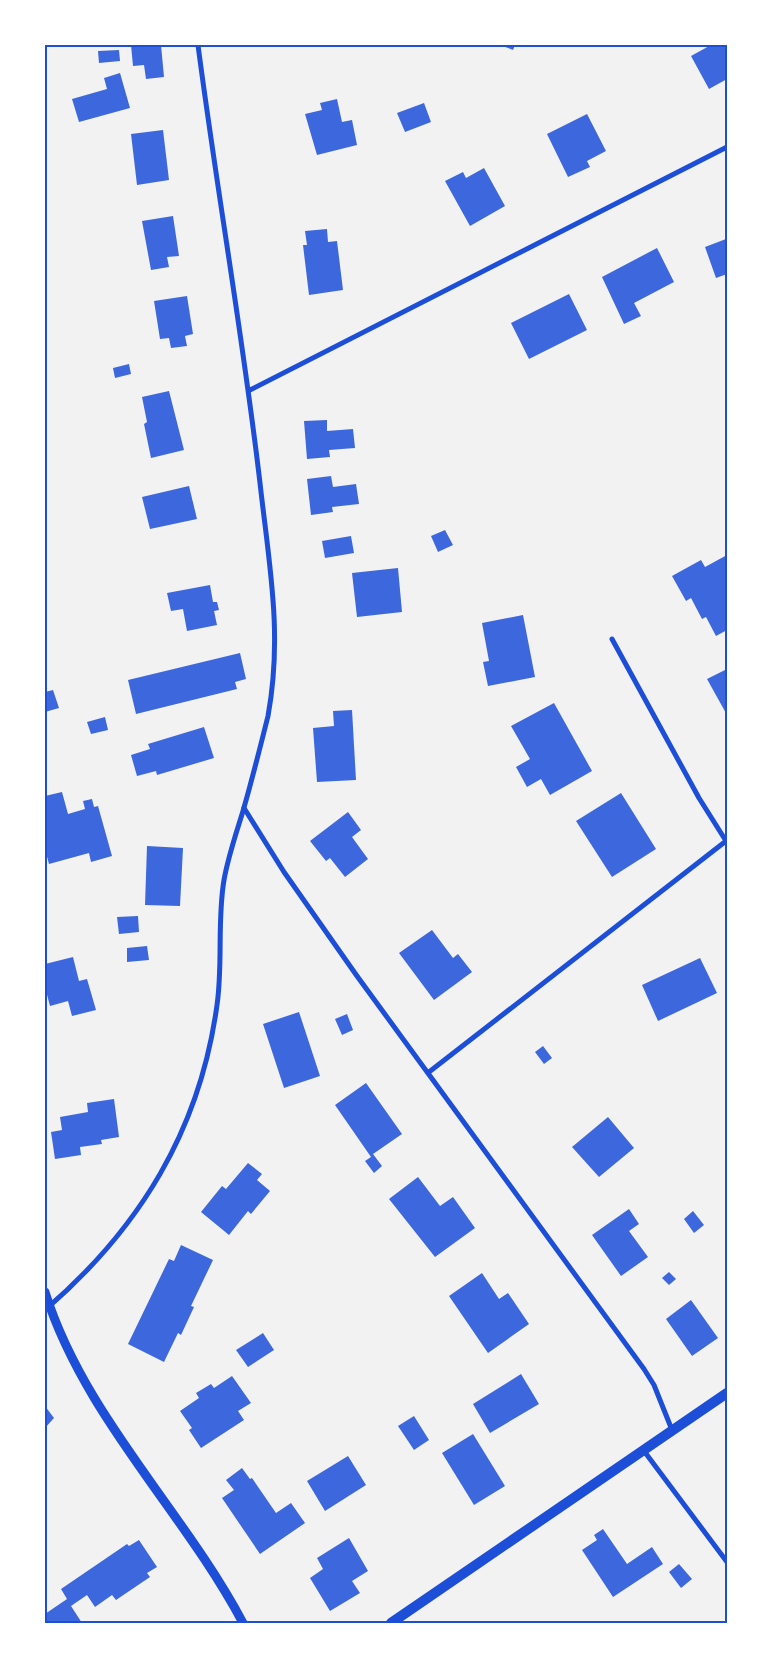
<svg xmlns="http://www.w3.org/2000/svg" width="772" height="1668" font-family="Poppins,sans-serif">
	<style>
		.building { fill: #3d67dc }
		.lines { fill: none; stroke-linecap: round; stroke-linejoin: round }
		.minor { stroke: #1d4ed8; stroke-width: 5 }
		.tertiary { stroke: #1d4ed8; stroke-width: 9 }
		.secondary { stroke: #1d4ed8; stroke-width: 10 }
		.neatline { fill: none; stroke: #1d4ed8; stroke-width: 2 }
	</style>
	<rect width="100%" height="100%" fill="#f2f2f2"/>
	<g class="building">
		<polygon points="131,45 161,45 164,77 146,79 144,65 133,66"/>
		<polygon points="500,45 515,45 513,50"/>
		<polygon points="711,45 727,45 727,79 709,89 691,56"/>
		<polygon points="119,50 120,61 99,63 98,51"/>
		<polygon points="120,73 130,108 79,122 72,99 107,89 104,78"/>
		<polygon points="337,99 342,122 352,120 357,145 317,155 305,114 322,110 320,103"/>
		<polygon points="424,103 431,122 405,132 397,113"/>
		<polygon points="587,114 606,151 587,161 590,167 568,177 547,134"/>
		<polygon points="163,130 169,180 137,185 131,134"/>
		<polygon points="484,168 505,206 470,226 445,181 463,172 466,178"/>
		<polygon points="173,216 179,256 167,257 169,267 151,270 142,221"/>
		<polygon points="327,229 328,242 337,241 343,290 309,295 303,245 307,245 305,231"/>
		<polygon points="726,239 727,274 716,278 705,247"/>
		<polygon points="657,248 674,282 634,303 641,316 624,324 602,277"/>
		<polygon points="569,294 587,330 529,359 511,323"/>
		<polygon points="187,296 193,334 185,336 187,346 171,348 169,338 160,339 154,301"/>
		<polygon points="129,364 131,374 115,378 113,368"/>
		<polygon points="169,391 184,450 151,458 144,424 147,422 142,397"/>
		<polygon points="327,420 327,431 353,429 355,448 329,450 330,457 307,459 304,421"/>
		<polygon points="331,476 333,487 356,484 359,504 332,507 333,512 311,515 307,479"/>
		<polygon points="189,486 197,519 150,529 142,497"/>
		<polygon points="445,530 453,545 438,552 431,536"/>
		<polygon points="351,536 354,553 325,558 322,541"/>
		<polygon points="727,555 727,630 716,636 706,617 702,619 691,598 686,601 672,576 701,560 705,567"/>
		<polygon points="398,568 402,612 357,617 352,573"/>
		<polygon points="210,585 213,602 217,602 219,610 214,611 217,625 187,631 183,609 171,611 167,593"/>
		<polygon points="523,615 535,677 488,686 483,662 489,661 482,623"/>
		<polygon points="240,653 246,679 235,682 237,689 136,714 128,680"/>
		<polygon points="727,669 727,715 707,679"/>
		<polygon points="53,690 59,708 45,712 45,692"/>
		<polygon points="554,703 592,771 550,795 541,779 527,787 516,767 530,759 511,726"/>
		<polygon points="352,710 356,780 317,782 313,728 334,726 333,711"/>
		<polygon points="105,717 108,730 91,734 87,722"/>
		<polygon points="204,727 214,758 157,775 156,771 137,776 131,755 150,749 148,744"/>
		<polygon points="62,792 68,814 85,809 83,801 92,799 94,807 98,806 112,856 91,862 89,853 49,864 45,849 45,796"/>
		<polygon points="621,793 656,849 612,877 576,821"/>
		<polygon points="348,812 361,830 352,837 368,859 345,877 330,858 326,861 310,841"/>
		<polygon points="147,846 183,848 180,906 145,905"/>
		<polygon points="138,916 139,932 119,934 117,917"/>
		<polygon points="432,930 453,958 458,954 472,972 434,1000 399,953"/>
		<polygon points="147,946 149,960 127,962 127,948"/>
		<polygon points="73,957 79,981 87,979 96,1010 72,1016 68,1001 50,1006 45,987 45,964"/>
		<polygon points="700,958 717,993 658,1021 642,985"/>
		<polygon points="299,1012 320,1076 284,1088 263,1024"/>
		<polygon points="347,1014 353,1030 342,1035 335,1019"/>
		<polygon points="543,1046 552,1058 544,1064 535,1052"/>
		<polygon points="366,1083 402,1134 373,1154 382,1166 374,1173 365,1161 371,1157 335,1105"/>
		<polygon points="114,1099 119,1137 101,1140 102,1144 80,1147 81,1155 55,1159 51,1132 62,1130 60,1117 88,1112 87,1103"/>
		<polygon points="608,1117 634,1148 599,1177 572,1147"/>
		<polygon points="248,1163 262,1174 257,1180 270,1191 251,1214 248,1211 229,1235 201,1212 222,1186 226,1189"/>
		<polygon points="418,1177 440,1206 453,1197 475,1228 435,1257 389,1199"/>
		<polygon points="629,1209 639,1224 629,1231 648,1257 621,1276 592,1235"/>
		<polygon points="693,1211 704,1225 694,1233 684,1219"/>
		<polygon points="181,1245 213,1260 191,1306 194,1307 181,1335 178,1333 164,1362 128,1344 169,1259 174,1261"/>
		<polygon points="669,1272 676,1279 669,1285 662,1278"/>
		<polygon points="482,1273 499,1299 508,1293 529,1324 488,1353 449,1296"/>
		<polygon points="691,1300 718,1338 692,1356 666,1319"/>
		<polygon points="263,1333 274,1350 248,1367 236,1350"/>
		<polygon points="521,1374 539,1404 490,1433 473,1404"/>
		<polygon points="232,1376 251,1403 238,1411 244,1420 201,1448 189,1430 192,1428 180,1411 199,1398 196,1393 211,1384 214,1388"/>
		<polygon points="45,1406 54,1418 45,1428"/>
		<polygon points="414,1416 429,1440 414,1450 398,1426"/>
		<polygon points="473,1434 505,1486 474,1505 442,1453"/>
		<polygon points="348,1456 366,1485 325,1511 307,1481"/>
		<polygon points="242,1468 250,1479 252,1478 276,1513 291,1503 305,1523 260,1554 222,1498 234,1490 226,1480"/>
		<polygon points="603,1529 627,1564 652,1547 663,1564 613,1597 582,1550 597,1540 594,1535"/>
		<polygon points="349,1538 368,1571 352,1581 360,1593 330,1611 310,1578 323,1569 317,1558"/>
		<polygon points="139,1540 157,1567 147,1573 150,1577 116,1600 112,1595 95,1607 87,1595 71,1606 82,1623 47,1623 45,1614 67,1599 61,1589 127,1544 129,1546"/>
		<polygon points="679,1564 692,1579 681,1588 669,1572"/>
	</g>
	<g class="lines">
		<g class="minor">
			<polyline points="250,390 727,147"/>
			<polyline points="612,639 699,798 726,841"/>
			<polyline points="244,808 284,872 357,976 644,1369 654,1385 672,1430"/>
			<polyline points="429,1072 726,841 727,843"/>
			<path d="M45,1310C140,1228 200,1130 217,1005C223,964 217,921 224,880C228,857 236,834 243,811C252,780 260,748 268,716C283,634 269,564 260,483C243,337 217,191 198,45"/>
			<polyline points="644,1451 727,1562"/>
		</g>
		<path class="tertiary" d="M45,1292C84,1416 183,1510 243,1623"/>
		<polyline class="secondary" points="391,1623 727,1393"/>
	</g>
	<rect width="772" height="1668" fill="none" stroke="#ffffff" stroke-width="92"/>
	<rect x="46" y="46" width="680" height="1576" class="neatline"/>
</svg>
